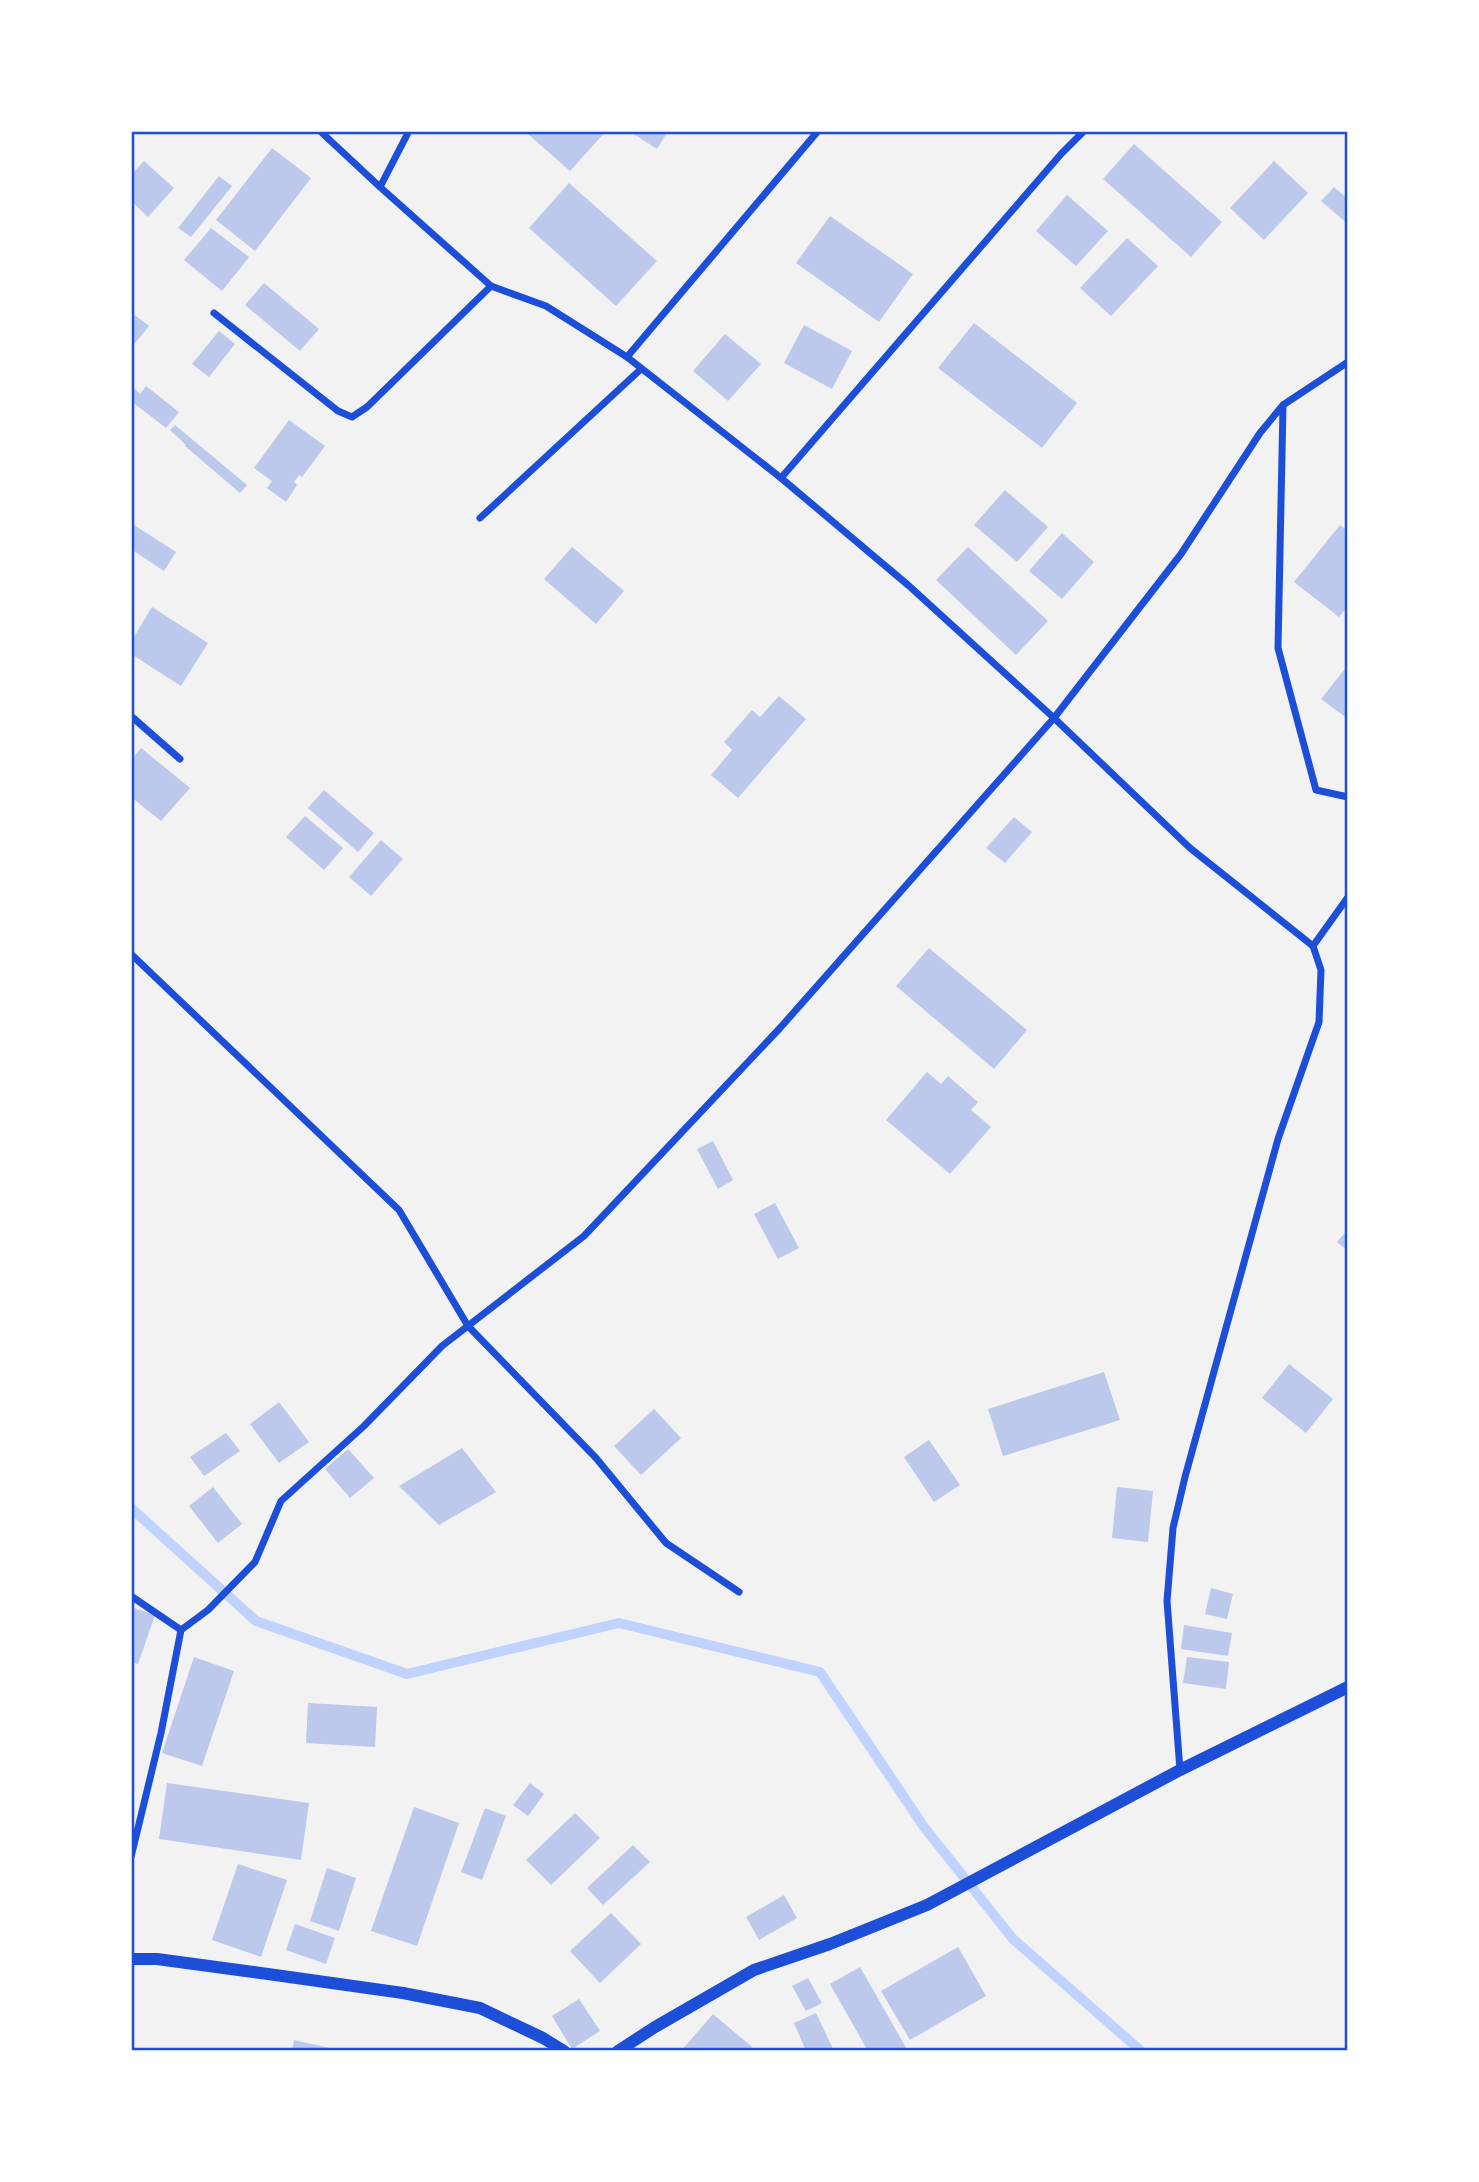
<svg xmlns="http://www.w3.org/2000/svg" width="1479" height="2182" font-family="'Archivo Narrow',sans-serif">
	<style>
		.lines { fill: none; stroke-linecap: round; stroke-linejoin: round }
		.stream { stroke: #bfd3fe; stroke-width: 10 }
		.building { fill: #bdc9ec }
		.minor { stroke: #1d4ed8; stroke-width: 7 }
		.tertiary { stroke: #1d4ed8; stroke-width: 12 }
		.neatline { fill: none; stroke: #1d4ed8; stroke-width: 2.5 }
	</style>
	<rect width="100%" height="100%" fill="#f2f2f2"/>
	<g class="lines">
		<polyline class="stream" points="131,1508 256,1621 407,1674 619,1623 820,1672 924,1827 1013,1939 1141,2051"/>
	</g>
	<g class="building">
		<polygon points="531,131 606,131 570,171 528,134"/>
		<polygon points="629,131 668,131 657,149"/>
		<polygon points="1134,144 1222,222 1191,257 1103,179"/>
		<polygon points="272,148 311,178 255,251 216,220"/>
		<polygon points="144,161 174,188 148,217 131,201 131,175"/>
		<polygon points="1274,161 1308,193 1264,240 1230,208"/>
		<polygon points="219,176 232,186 191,237 178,228"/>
		<polygon points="569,183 657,261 616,306 529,228"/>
		<polygon points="1334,187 1348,199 1348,224 1321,201"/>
		<polygon points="1067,195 1108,231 1076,266 1036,231"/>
		<polygon points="830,216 913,274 879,322 796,263"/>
		<polygon points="211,228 249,257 222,291 184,260"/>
		<polygon points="1127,238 1158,266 1111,316 1080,288"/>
		<polygon points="264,283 319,329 300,351 245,305"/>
		<polygon points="131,312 149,326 131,348"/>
		<polygon points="974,323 1077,403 1042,448 938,368"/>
		<polygon points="804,325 852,351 832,389 784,363"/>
		<polygon points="219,331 235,344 209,377 192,364"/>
		<polygon points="725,334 761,364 728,401 693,371"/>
		<polygon points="146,386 179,412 166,428 131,401 131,394 135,389 140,394"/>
		<polygon points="289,420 325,446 302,477 299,475 294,482 297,485 286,502 267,488 272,481 254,468"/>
		<polygon points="175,425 247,485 240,493 185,446 186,445 170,430"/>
		<polygon points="1005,490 1048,527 1017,562 974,525"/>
		<polygon points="131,523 176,552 164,571 131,549"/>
		<polygon points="1340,525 1348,531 1348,606 1339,617 1294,582"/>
		<polygon points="1062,533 1094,562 1062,599 1029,571"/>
		<polygon points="572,547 624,591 596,624 544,579"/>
		<polygon points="968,547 1048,621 1016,655 936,580"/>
		<polygon points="152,607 208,643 181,686 131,654 131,642"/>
		<polygon points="1348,665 1348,719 1321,699"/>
		<polygon points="779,696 806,719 738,798 711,775 732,750 724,742 752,710 760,717"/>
		<polygon points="141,748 190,788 161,821 131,797 131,760"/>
		<polygon points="324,790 374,833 358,852 308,808"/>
		<polygon points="305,816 343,848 324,870 286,837"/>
		<polygon points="1014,817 1032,832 1005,863 986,848"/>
		<polygon points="381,840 403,859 371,896 349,877"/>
		<polygon points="929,948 1027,1030 994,1069 896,986"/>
		<polygon points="927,1072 941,1084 948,1076 978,1102 971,1110 991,1127 950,1174 886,1120"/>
		<polygon points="713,1141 733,1180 718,1189 697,1149"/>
		<polygon points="775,1203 799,1248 778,1259 754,1214"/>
		<polygon points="1348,1229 1348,1251 1337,1242"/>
		<polygon points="1289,1364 1333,1399 1306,1433 1262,1398"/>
		<polygon points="1104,1372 1120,1420 1003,1456 988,1409"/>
		<polygon points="279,1402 309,1442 279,1463 250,1424"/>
		<polygon points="654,1409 681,1438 641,1475 614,1446"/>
		<polygon points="226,1433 240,1451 204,1476 190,1457"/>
		<polygon points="929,1440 960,1485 934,1502 904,1457"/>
		<polygon points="462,1448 496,1492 439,1525 399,1486"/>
		<polygon points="348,1449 374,1478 350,1498 325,1469"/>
		<polygon points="213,1487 242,1524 218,1543 189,1506"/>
		<polygon points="1117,1487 1153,1491 1148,1542 1112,1538"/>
		<polygon points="1211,1588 1233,1594 1227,1619 1205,1614"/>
		<polygon points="131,1607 155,1615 138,1664 131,1662"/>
		<polygon points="1184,1625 1232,1633 1228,1656 1181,1649"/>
		<polygon points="194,1657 234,1671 202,1766 162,1753"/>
		<polygon points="1187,1657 1229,1662 1226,1689 1183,1683"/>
		<polygon points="308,1703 377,1707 375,1747 306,1743"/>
		<polygon points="167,1783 309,1803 301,1860 159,1839"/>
		<polygon points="530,1783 544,1794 528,1816 513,1805"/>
		<polygon points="414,1807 459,1823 417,1946 371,1931"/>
		<polygon points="485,1808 506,1816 482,1880 461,1872"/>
		<polygon points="575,1813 600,1838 551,1885 526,1860"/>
		<polygon points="633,1845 650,1862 603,1905 587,1888"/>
		<polygon points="238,1864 287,1880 261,1957 212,1940"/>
		<polygon points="327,1868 356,1878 339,1931 310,1921"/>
		<polygon points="784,1895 797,1918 759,1940 746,1917"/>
		<polygon points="611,1913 641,1944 600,1983 570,1951"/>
		<polygon points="295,1924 335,1938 326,1964 286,1950"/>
		<polygon points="958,1947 986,1996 910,2040 881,1991"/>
		<polygon points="860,1967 908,2051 868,2051 830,1984"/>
		<polygon points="808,1978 822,2003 806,2011 792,1986"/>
		<polygon points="579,1999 600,2031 572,2049 552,2016"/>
		<polygon points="816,2013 834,2051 806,2051 794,2023"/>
		<polygon points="713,2014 752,2047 749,2051 681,2051"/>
		<polygon points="294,2040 338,2050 338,2051 292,2051"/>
	</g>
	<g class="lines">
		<g class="minor">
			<polyline points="320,131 380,187"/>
			<polyline points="409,131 380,187 491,286 546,306 627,357 781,478 908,585 1054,718 1190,848 1313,946 1321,970 1319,1022 1278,1139 1185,1477 1173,1528 1167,1601 1180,1770"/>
			<polyline points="214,313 338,411 352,417 367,407 491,286"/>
			<polyline points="627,357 818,131"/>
			<polyline points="1283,406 1278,648 1316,790 1348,797"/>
			<polyline points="781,478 1061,154 1084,131"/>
			<polyline points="480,518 641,369"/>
			<polyline points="131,716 180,759"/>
			<polyline points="1313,946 1348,897"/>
			<polyline points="131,954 399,1210 468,1326 596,1458 666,1543 739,1592"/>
			<polyline points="131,1596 181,1630"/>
			<polyline points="131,1857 161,1733 181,1630 208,1610 255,1562 281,1501 364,1426 442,1346 584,1236 780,1028 1054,718 1181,554 1260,433 1283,405 1348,362"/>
		</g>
		<g class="tertiary">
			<polyline points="131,1959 157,1959 268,1974 403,1993 480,2008 543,2038 564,2051"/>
			<polyline points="618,2051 655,2027 754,1970 830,1944 927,1905 1180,1770 1348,1687"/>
		</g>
	</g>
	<rect width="1479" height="2182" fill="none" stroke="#ffffff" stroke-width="266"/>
	<rect x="133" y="133" width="1213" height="1916" class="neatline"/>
</svg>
